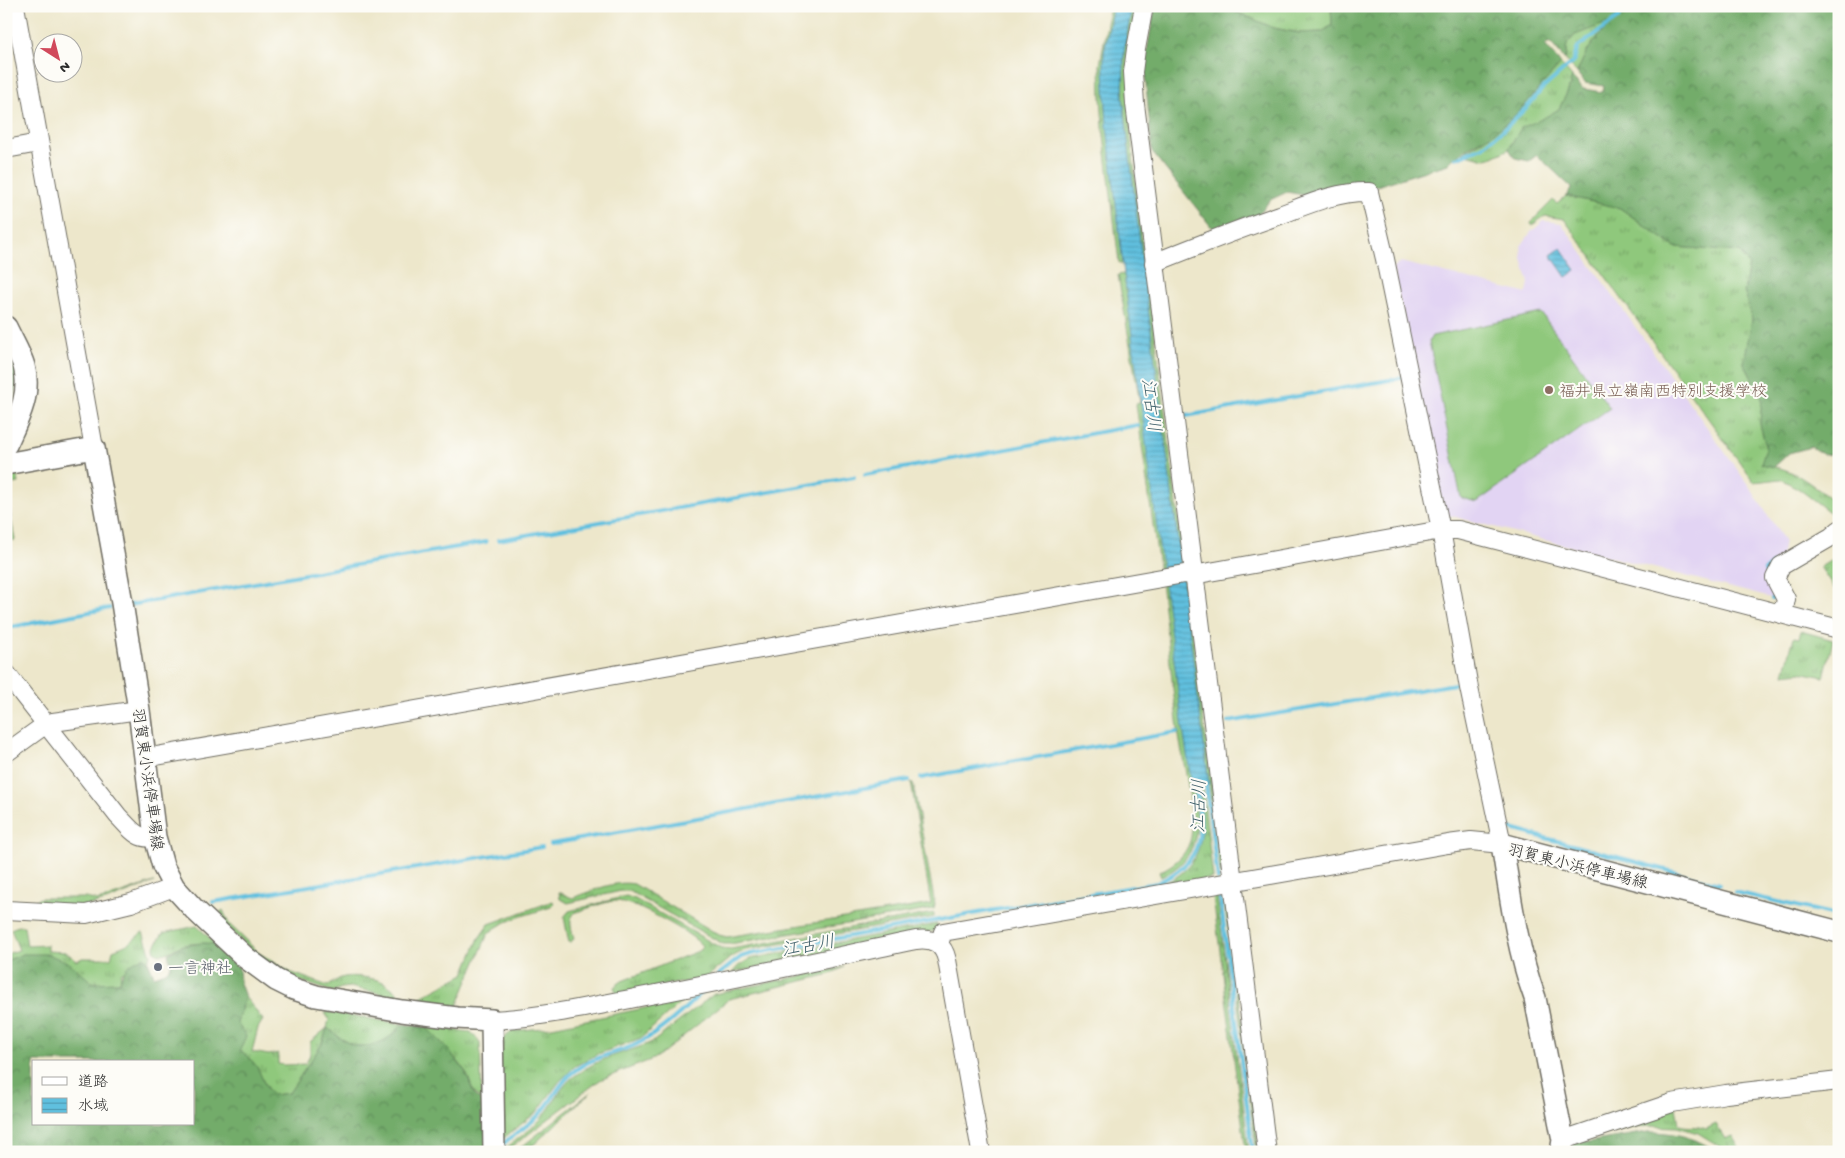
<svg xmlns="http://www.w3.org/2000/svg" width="1845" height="1158" font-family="'Gochi Hand','Klee One',sans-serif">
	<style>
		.built { fill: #e2d4f3 }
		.grass { fill: url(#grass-tufts); stroke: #5d7a53 }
		.forest { fill: url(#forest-crowns); stroke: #4f6c4b; fill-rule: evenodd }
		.pitch { fill: #8fc87b; stroke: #5d7a53 }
		.water { fill: url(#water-rules); stroke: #467685 }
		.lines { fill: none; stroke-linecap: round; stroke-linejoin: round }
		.stream { stroke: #60c0df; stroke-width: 4 }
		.minor-casing { stroke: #6f6d63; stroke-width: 20 }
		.major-casing { stroke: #6f6d63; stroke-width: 24 }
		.minor { stroke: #fff; stroke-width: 18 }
		.major { stroke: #fff; stroke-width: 21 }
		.education-dot { fill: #8d6e63; stroke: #fdfcf7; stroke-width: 2 }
		.worship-dot { fill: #6b7280; stroke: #fdfcf7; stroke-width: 2 }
		.labels { text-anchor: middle; stroke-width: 4; stroke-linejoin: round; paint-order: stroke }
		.education-label { font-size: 16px; fill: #785e54; stroke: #fdfcf7; text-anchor: start }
		.street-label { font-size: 16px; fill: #2b2b2b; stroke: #fdfcf7 }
		.worship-label { font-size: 16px; fill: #5b616d; stroke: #fdfcf7; text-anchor: start }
		.water-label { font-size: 18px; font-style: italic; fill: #3e5f6a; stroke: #fdfcf7 }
	</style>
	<defs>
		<pattern id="grass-tufts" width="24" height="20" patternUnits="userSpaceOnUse" patternTransform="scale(1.25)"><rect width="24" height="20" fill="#8fc87b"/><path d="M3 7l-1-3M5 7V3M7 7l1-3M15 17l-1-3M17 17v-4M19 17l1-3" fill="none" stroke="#75a365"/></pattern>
		<pattern id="forest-crowns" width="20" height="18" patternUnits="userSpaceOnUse" patternTransform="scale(1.25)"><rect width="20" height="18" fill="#73ac6b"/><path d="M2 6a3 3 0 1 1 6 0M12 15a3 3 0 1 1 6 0" fill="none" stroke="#5f8c58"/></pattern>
		<pattern id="water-rules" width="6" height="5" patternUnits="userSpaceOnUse" patternTransform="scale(1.25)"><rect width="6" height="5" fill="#60c0df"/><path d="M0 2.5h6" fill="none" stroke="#4f9cb5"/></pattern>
	</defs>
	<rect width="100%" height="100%" fill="#fdfcf7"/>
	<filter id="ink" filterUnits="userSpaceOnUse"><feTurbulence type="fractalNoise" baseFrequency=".02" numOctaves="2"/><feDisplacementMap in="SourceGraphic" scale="10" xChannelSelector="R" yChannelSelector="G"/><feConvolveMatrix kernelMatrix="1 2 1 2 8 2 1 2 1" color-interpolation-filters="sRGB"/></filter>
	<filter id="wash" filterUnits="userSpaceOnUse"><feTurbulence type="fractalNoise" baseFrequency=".0096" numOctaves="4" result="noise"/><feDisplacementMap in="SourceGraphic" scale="20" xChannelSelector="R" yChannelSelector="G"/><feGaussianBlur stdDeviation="1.12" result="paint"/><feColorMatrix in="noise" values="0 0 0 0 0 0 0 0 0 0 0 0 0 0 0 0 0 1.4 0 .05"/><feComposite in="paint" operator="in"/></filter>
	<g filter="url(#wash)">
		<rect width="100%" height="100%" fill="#ede7cb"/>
		<polygon class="built" points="1544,221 1561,223 1749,486 1784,540 1781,558 1763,569 1776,593 1771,598 1444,514 1393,268 1401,262 1524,293 1527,292 1529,283 1522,259 1521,246 1532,231"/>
		<g class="grass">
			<polygon points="1110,6 1113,6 1104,53 1106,107 1123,263 1119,263 1103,127 1101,97 1100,65"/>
			<polygon points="1132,6 1137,6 1130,127 1144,258 1142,260 1123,98 1124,52"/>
			<polygon points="1222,6 1331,6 1332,25 1322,32 1299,33 1274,28"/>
			<path d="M1607,22L1609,26C1592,41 1585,53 1577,73L1565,60L1567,44L1575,35Z"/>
			<path d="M1561,64L1572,77L1568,91L1559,109L1514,139L1509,149L1491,158L1485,159L1463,153C1475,145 1488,138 1499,129C1523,111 1540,85 1561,64Z"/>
			<path d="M1566,196L1620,208L1675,247L1740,252L1749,265L1744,291L1752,319L1744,363L1762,398L1760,424L1767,448L1774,467C1798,470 1820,492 1839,505V524L1829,528L1836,517L1799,489L1781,479L1754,482L1564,219L1545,216L1532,225L1531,222L1553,200L1557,204Z"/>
			<polygon points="1143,271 1147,272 1185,568 1182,571"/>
			<polygon points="1124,274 1164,573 1160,574 1136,404 1140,403 1118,275"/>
			<polygon points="16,469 19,483 6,485 6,471"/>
			<polygon points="6,490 15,540 6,542"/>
			<polygon points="1839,556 1839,595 1820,567"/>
			<polygon points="1182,578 1186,579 1223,872 1221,874"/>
			<path d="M1161,581H1165C1172,634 1177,687 1185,740C1189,765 1201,816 1195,838C1191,857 1178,869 1161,877L1159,872C1173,865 1185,857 1190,841C1197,818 1183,762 1179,736C1172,685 1167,633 1161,581Z"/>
			<polygon points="1801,631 1833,640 1824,677 1800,672 1784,674 1794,637 1799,638"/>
			<path d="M911,782L913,783L935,905L934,909L730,944H723L716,940L629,891H621L568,903L560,899L559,892L572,898C591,892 613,880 634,884L719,935L727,937L931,904Z"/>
			<path d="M1202,785L1213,878L1166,887L1164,884C1209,862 1204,828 1199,786Z"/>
			<polygon points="154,882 106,901 82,907 19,902 33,902 40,898 86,898 98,901"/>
			<polygon points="1223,887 1225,887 1259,1152 1257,1152"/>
			<polygon points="1212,889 1216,889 1249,1152 1246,1152"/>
			<path d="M626,896L635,899L721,948L731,949L934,913V917L745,950L730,958L706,978L617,994L614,987L622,981L701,950L702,946C693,933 634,902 617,901C605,901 588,909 576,912C567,919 572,929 574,939L569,943L564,917L569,911Z"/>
			<path d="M553,901L554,904L551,907C531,914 499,920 487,936L456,1009L394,1002L378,993L350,987L341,988L333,992L289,977L260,958L225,926L220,912L223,910L229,924L259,953L290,972L328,986C332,983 336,980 341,978C350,974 375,978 383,982C394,988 401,999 413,1001L464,974L479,938L489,924Z"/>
			<polygon points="937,924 938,928 933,931 732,973 738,966 750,959"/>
			<path d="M18,926H24L27,946L47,945V951L66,952L77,961L82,958H111L113,950C118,948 124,946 129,943C134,940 138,935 143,932L151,955L148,961L144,957L121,973L120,982L93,983L23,954L6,961V954L19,950L11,929Z"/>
			<path d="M197,926L216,944C205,943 195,943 184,945C173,947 167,958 155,952L154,948L163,933Z"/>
			<path d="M844,967L830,974L729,999L664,1052L653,1059L600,1080L505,1152H501C515,1140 534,1129 545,1114C556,1100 561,1085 576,1075C588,1066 603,1059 618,1054C630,1050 642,1047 654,1041L714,994Z"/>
			<path d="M245,997L263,1020L258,1028L252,1052L269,1055L278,1053V1064L284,1065L306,1064L310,1054V1042L327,1028L329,1019L325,1013L329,1012L402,1024C393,1038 375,1048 358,1046C347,1045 336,1034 327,1028L322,1044L289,1093L273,1095C264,1086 264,1082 258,1071C254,1062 247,1056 240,1050L237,1023Z"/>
			<polygon points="684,1000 641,1038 598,1054 575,1066 559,1082 537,1112 502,1139 497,1043 513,1031 552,1027"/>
			<path d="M426,1027L471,1032L480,1042L482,1100C470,1092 472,1082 465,1071C454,1054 438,1042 426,1027Z"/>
			<polygon points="591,1092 530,1148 525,1152 515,1152"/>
			<path d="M1676,1106L1679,1125C1688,1128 1697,1125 1706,1129L1716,1124L1725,1139L1732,1136L1742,1152H1729L1698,1133L1677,1127L1648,1126L1595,1135Z"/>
		</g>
		<g class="forest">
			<path d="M1155,6H1222L1274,28L1299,33L1322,32L1332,25L1331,6H1839V453L1824,455L1811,447L1789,453L1774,467L1761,464L1766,448L1760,424L1762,398L1744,363L1752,319L1744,291L1749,265L1740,252L1675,247L1620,208L1566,196L1572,188L1537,155L1529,161L1515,158L1509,149L1521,128L1542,119L1559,109L1568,91L1572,77L1583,89L1603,92L1604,86L1585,83L1577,73C1585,53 1592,41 1609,26L1607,23L1575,35L1567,44L1565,60L1550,42L1545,45L1561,64C1540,85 1523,111 1499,129C1485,140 1458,151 1448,164L1370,188L1314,197L1287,192L1270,200L1257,217L1220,231L1213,229L1152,152L1145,73L1147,51Z"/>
			<polygon points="6,337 20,368 6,435"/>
			<path d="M203,943L216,944L239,967L240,983L245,997L237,1023L246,1036L240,1050C247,1056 255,1062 259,1071C264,1082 264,1086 273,1095L289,1093L322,1044L327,1028C336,1034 347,1045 358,1046C375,1048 394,1038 402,1024L426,1027L446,1047L465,1071L475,1096L486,1105L488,1152H6V961L23,954H47L68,962L93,983L120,982C123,968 131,962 144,957L148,961L154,976L166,972L171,966L168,954L181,946ZM34,1062H194V1124H34Z"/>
			<path d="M1648,1132C1673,1132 1696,1137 1717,1152H1565L1580,1139L1589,1142Z"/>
		</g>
		<polygon class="pitch" points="1541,313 1610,408 1477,502 1461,498 1429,341 1432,336"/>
		<g class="water">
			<polygon points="1113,6 1132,6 1124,52 1123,98 1142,260 1209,784 1192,786 1183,729 1124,274 1107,126 1104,70 1104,53"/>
			<polygon points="1561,248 1576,270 1566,277 1551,255"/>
		</g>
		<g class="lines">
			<g class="stream">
				<polyline points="1456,158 1482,147 1501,132 1529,105 1542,89 1573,62 1578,47 1618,18 1623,8"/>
				<polyline points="1186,416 1401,378"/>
				<polyline points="865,475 1138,425"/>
				<polyline points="498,540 854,477"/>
				<polyline points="1769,577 1765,570 1773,564"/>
				<polyline points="1772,599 1777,593"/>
				<polyline points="130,605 486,542"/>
				<polyline points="6,628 110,608"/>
				<polyline points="1228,722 1461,683"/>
				<polyline points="921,778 1177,732"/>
				<polyline points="1203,780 1206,785 1218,879"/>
				<polyline points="1504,827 1719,884"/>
				<polyline points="551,844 909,780"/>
				<polyline points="1219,889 1253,1152"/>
				<polyline points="1735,892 1836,915"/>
				<polyline points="213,902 542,847"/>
				<path d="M718,975L741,957L751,954L989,911L1157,883C1206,861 1203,833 1196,786L1197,782"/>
				<path d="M502,1145C513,1134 527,1127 538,1116C554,1100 560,1079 580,1067C598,1055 619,1053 637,1044C661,1032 684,1010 703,991"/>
			</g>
		</g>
	</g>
	<g filter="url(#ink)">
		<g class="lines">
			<g class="minor-casing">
				<g id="minor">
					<polyline points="15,6 94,448"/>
					<polyline points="1144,6 1136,49 1133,72 1135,104 1267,1152"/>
					<polyline points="6,149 39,143"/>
					<polyline points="1783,614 1786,599 1775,578 1781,566 1831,537 1839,530"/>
					<path d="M6,673L118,816C130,828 137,841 155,837"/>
					<polyline points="6,753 42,727 53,722 139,710"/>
					<polyline points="145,758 1184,574 1193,575 1441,530 1458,530 1839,629"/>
					<polyline points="6,910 86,914 131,903 174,887"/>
					<path d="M939,944L943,932L1448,844L1471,841L1502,844L1469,688L1441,530L1385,259L1369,192C1338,191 1309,204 1280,215C1237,230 1196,246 1154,263"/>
					<path d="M492,1020C547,1017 602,1004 656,994C743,977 830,958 916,940C932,938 943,943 947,960L981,1152"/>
					<polyline points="1563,1140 1672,1103 1726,1094 1839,1081"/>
				</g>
			</g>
			<g class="major-casing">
				<g id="major">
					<path d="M6,327C12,340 20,353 24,366C32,394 17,421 6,445"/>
					<polyline points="6,463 11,463 94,448 122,603 139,710 155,837 163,866 174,887 194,909 246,958 276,980 294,989 316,996 402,1011 457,1018 492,1020 494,1152"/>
					<path d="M1561,1152L1563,1140L1535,998C1517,949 1510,895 1502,844L1839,932"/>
				</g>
			</g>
			<use href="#minor" class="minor"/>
			<use href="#major" class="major"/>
		</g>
	</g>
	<circle class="education-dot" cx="1549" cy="390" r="5"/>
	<circle class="worship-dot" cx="158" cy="967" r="5"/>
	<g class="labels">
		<g class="education-label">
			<text x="1559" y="396">福井県立嶺南西特別支援学校</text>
		</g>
		<g class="street-label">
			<text transform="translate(149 779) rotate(82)" y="6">羽賀東小浜停車場線</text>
			<text transform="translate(1578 865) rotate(14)" y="6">羽賀東小浜停車場線</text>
		</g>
		<g class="worship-label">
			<text x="168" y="973">一言神社</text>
		</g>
		<g class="water-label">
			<text transform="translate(1152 405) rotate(83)" y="6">江古川</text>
			<text transform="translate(1198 806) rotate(-89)" y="6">江古川</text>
			<text transform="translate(808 945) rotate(-10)" y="6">江古川</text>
		</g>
	</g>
	<rect width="1845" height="1158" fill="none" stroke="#fdfcf7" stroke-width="25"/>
	<rect x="32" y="1060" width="162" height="65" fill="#fdfcf7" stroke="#a9a8a5"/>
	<rect x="42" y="1077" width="25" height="8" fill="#ffffff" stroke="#a9a8a5"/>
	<text x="78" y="1086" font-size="15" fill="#2b2b2b">道路</text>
	<rect x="42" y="1098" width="25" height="15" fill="url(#water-rules)" stroke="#a9a8a5"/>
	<text x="78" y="1110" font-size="15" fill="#2b2b2b">水域</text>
	<g transform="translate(58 58) rotate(144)"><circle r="24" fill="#fdfcf7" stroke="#a9a8a5"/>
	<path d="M0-4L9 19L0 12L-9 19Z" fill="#d1495b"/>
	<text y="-8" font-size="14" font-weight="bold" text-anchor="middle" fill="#2b2b2b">N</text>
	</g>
</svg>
